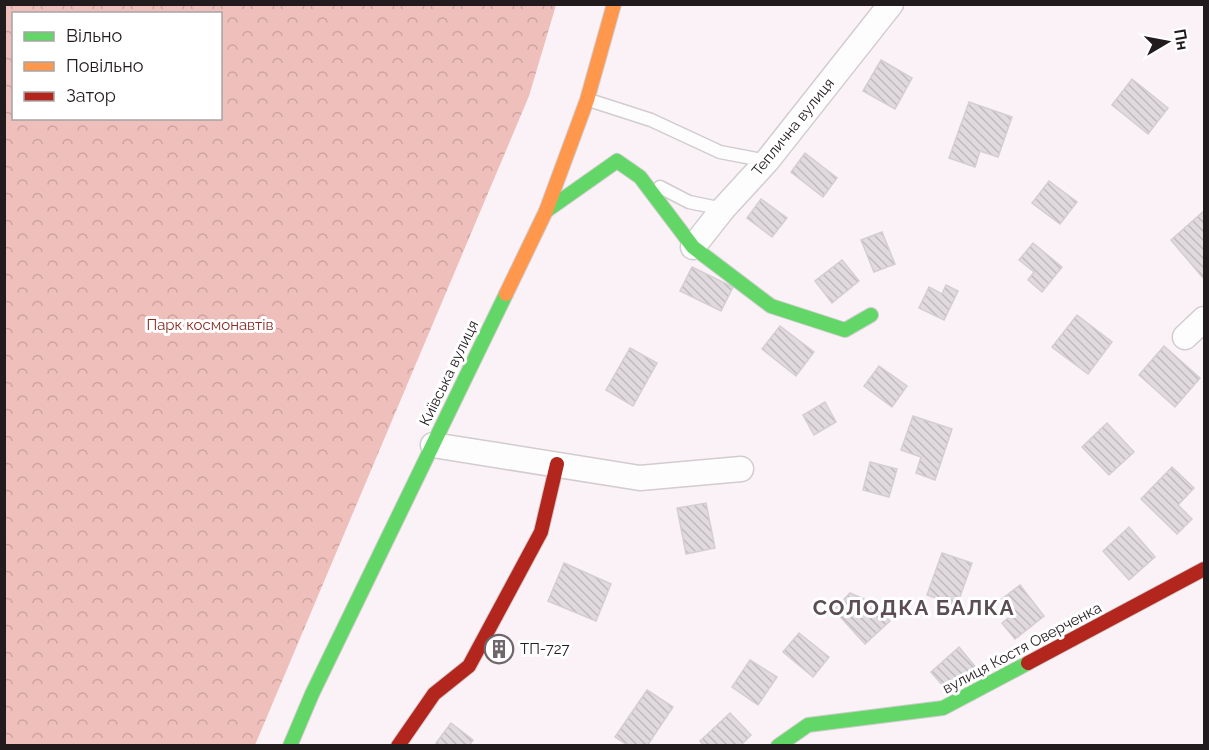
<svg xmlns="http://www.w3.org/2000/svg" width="1209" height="750" font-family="Raleway,sans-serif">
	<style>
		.forest { fill: url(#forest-crowns); fill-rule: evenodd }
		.building { fill: url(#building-back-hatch); stroke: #d4ced2; stroke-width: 1.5 }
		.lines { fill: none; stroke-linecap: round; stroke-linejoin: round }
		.lane-casing { stroke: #d2ccce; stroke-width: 15 }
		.street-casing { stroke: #d2ccce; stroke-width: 27 }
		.fast-casing { stroke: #d2ccce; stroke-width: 16 }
		.slow-casing { stroke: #d2ccce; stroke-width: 16 }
		.jam-casing { stroke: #d2ccce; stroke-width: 16 }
		.lane { stroke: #fefdfe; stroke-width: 12 }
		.street { stroke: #fefdfe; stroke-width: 24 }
		.fast { stroke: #63d668; stroke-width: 14 }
		.slow { stroke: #ff974d; stroke-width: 14 }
		.jam { stroke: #b3261e; stroke-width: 14 }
		.labels { text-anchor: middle; stroke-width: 6; stroke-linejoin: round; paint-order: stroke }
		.street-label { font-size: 15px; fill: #221b1e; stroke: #fff }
		.park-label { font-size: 15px; fill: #892b25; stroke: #fff }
		.poi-label { font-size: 15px; fill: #221b1e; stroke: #fff; text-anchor: start }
		.district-label { font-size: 21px; font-weight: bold; letter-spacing: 1.5px; fill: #5c4d54; stroke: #fff }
	</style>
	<defs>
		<pattern id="forest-crowns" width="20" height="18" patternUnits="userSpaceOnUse" patternTransform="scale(1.5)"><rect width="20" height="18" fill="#efbfbb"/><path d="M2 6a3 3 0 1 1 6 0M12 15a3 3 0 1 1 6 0" fill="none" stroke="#cda4a0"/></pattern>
		<pattern id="building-back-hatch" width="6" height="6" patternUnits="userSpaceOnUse" patternTransform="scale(1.5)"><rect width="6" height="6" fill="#e0dade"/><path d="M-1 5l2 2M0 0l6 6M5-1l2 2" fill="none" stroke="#c0babe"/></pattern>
	</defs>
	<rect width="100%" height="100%" fill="#faf2f6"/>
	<path class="forest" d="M4,5H556L529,96L255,745H5ZM14,14H220V118H14Z"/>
	<g class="building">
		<polygon points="881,60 912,78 895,109 863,91"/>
		<polygon points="1132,79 1168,108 1148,134 1112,105"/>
		<polygon points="969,102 1012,117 998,157 980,151 975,167 949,158"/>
		<polygon points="805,153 837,178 823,197 791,172"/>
		<polygon points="1049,181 1077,202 1060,224 1032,203"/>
		<polygon points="761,199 787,218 772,237 747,218"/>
		<polygon points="1204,211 1204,279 1171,240"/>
		<polygon points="882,232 895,264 874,272 861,240"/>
		<polygon points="1033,243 1062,267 1042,292 1028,280 1034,272 1019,260"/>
		<polygon points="842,260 859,281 832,303 815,281"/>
		<polygon points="692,267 733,287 721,311 680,291"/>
		<polygon points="946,285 958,291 944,320 919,308 929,287 942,294"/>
		<polygon points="1077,315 1112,342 1088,374 1052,347"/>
		<polygon points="780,326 814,352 796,376 762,349"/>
		<polygon points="1164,346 1200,378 1175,407 1139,375"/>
		<polygon points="630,348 657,363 633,406 606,390"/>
		<polygon points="879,366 907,386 892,407 864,386"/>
		<polygon points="825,402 836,422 814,435 803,415"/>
		<polygon points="913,416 952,429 935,480 916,473 921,457 901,450"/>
		<polygon points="1107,423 1134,452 1109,475 1082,447"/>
		<polygon points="870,462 897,469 889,497 863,490"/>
		<polygon points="1172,467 1194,488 1178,505 1192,519 1177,534 1141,499"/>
		<polygon points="706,503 715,548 686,554 677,508"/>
		<polygon points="1129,527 1155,557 1129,580 1103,551"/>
		<polygon points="942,553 972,563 957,605 927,595"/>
		<polygon points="564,563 611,584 596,621 548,601"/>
		<polygon points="1020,585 1044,616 1015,639 1002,623 1013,614 1002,599"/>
		<polygon points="850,593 873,603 890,621 865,644 834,610"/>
		<polygon points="799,633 829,657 813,677 783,652"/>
		<polygon points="497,641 507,645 500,658 491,654"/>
		<polygon points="959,647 977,669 949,693 931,672"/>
		<polygon points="750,660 777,677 758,705 732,687"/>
		<polygon points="647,690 673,707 647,746 629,746 615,737"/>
		<polygon points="730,713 751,735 740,746 704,746 700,741"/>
		<polygon points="451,723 473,740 469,746 440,746 436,743"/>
	</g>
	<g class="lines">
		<g class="lane-casing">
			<g id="lane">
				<polyline points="589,100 651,120 720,152 767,161"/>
				<polyline points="660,187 689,202 723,209"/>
			</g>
		</g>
		<g class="street-casing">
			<g id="street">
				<polyline points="693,247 723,209 767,161 891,4"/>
				<polyline points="1185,337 1204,319"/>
				<polyline points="433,445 640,478 741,469"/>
			</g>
		</g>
		<g class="fast-casing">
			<g id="fast">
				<polyline points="546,211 617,161 640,177 693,247 771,306 845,330 871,315"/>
				<polyline points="290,746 312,694 506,294"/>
				<polyline points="778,746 808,725 943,708 1028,663"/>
			</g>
		</g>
		<g class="slow-casing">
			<polyline id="slow" points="506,294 546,211 587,100 614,4"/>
		</g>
		<g class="jam-casing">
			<g id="jam">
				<polyline points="1028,663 1204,569"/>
				<polyline points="398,746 434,694 469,666 541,532 557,464"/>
			</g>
		</g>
		<use href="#lane" class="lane"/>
		<use href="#street" class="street"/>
		<use href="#fast" class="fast"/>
		<use href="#slow" class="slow"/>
		<use href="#jam" class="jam"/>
	</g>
	<defs>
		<g id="building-ring" transform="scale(1.5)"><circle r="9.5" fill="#fff" stroke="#6e666a" stroke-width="1.5"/><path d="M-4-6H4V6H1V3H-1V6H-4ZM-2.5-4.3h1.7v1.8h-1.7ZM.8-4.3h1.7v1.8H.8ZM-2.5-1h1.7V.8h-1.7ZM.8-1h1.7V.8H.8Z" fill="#6e666a"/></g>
	</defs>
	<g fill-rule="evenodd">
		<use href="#building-ring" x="499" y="649"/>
	</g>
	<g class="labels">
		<g class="street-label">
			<text transform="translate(793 127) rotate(-51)" y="5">Теплична вулиця</text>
			<text transform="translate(449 373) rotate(-64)" y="5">Київська вулиця</text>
			<text transform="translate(1022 648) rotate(-28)" y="5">вулиця Костя Оверченка</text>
		</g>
		<g class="park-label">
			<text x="210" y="330">Парк космонавтів</text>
		</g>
		<g class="poi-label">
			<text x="520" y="654">ТП-727</text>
		</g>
		<g class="district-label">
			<text x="914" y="615">СОЛОДКА БАЛКА</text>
		</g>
	</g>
	<rect width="1209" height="750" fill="none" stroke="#221b1e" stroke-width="12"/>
	<rect x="12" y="12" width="210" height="108" fill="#ffffff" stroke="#a7a4a5" stroke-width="1.5"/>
	<rect x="24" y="32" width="30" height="9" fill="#63d668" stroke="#a7a4a5" stroke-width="1.5"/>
	<text x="66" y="42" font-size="18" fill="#221b1e">Вільно</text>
	<rect x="24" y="62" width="30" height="9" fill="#ff974d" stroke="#a7a4a5" stroke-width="1.5"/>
	<text x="66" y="72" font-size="18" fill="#221b1e">Повільно</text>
	<rect x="24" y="92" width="30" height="9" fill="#b3261e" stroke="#a7a4a5" stroke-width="1.5"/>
	<text x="66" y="102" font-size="18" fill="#221b1e">Затор</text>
	<g transform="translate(1167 42) rotate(80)" stroke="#ffffff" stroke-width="4.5" paint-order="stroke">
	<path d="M0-4.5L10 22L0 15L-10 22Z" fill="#221b1e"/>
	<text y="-9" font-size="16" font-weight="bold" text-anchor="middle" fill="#221b1e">Пн</text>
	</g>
</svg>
